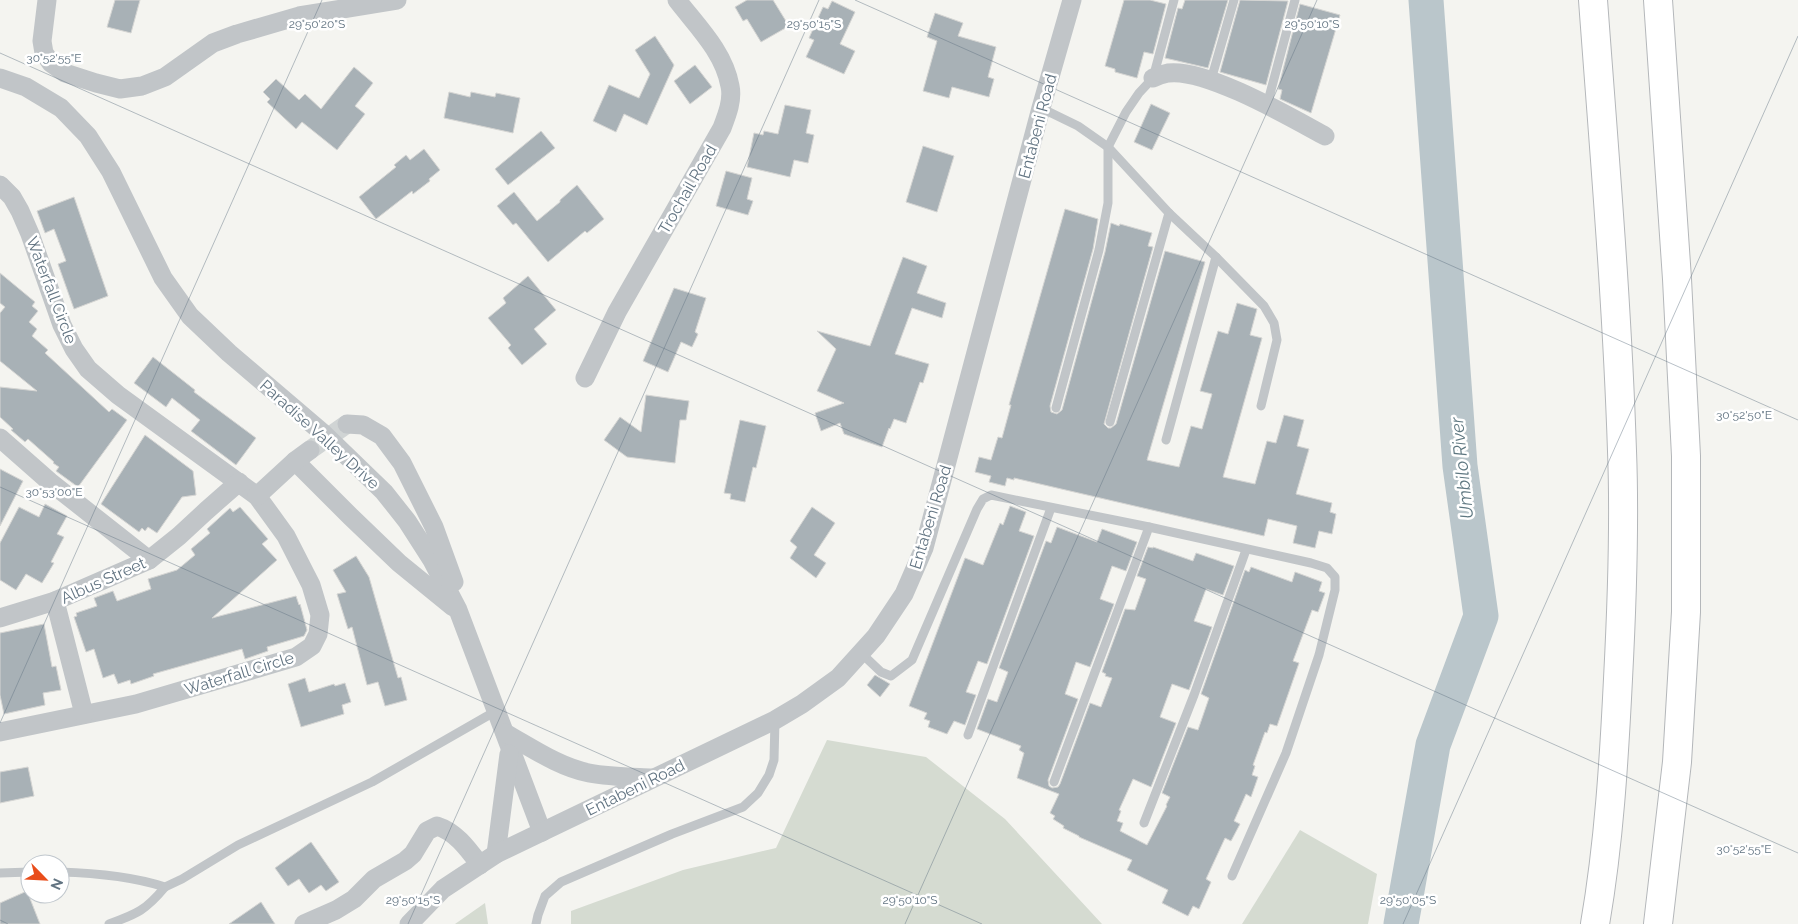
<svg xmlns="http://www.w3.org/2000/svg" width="1798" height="924" font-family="Raleway,sans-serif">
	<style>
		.green { fill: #d5dbd1 }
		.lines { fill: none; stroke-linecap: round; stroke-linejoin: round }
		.river { stroke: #bac6cb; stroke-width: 35 }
		.building { fill: #a8b1b6; stroke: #d5d5d3 }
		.street-tunnel { stroke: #d0d4d4; stroke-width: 19; stroke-dasharray: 19 9; stroke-linecap: butt }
		.highway-casing { stroke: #b4b7ba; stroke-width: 30 }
		.lane { stroke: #c1c5c8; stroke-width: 9 }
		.street { stroke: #c1c5c8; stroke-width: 19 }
		.highway { stroke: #fff; stroke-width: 28 }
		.ticks { fill: none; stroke: #627482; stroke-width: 1; stroke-opacity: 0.45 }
		.labels { text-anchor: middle; stroke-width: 5; stroke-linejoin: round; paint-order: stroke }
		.street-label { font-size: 16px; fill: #627482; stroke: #fff }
		.water-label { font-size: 18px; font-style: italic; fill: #5e7780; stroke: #fff }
		.ticks-label { font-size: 12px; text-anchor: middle; fill: #627482; stroke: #fff; stroke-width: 5; stroke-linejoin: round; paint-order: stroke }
	</style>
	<rect width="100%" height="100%" fill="#f4f4f0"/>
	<g class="green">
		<polygon points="827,740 926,757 1005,819 1102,924 571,924 571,911 683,870 776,848"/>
		<polygon points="1300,830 1377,874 1368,924 1242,924"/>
		<polygon points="485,903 488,924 455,924"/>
	</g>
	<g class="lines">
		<polyline class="river" points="1401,924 1433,745 1481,616 1460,466 1426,0"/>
	</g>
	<g class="building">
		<polygon points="115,0 140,0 131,33 107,27"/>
		<polygon points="747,0 773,0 789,26 761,42 747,19 743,21 735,7"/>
		<polygon points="1124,0 1150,0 1166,4 1153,54 1144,52 1137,78 1115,72 1115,69 1105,66"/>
		<polygon points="1185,0 1228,0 1208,68 1165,58 1178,8 1182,9"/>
		<polygon points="1240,0 1288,1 1266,85 1220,72"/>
		<polygon points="832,1 855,12 840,44 855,51 844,74 806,57 814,40 809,38 823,7 828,9"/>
		<polygon points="1300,4 1340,15 1311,113 1280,99 1282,90 1278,89"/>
		<polygon points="935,13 963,23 958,36 996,47 988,77 994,79 989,97 952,87 949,98 923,91 937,41 927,37"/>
		<polygon points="655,36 674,65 647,125 624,114 616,132 593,121 609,85 639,98 650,74 635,50"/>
		<polygon points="695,65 712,87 690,104 674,81"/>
		<polygon points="354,67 373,83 355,106 365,114 337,150 302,122 296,129 267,102 270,99 263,92 276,79 299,100 305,94 321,109"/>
		<polygon points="449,92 470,97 471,92 495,97 496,93 520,98 513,133 444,118"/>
		<polygon points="1151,104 1170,113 1152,150 1134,142"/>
		<polygon points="785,105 811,110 806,133 814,135 808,163 794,160 790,177 747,167 754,133 763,135 764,131 778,134"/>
		<polygon points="541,131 555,148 508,185 495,169"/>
		<polygon points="923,146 954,156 937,212 906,202"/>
		<polygon points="424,149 440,170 429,179 430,181 413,194 412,191 376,219 359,197 396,167 394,165 406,155 410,160"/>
		<polygon points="726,171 752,178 747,199 753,201 748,215 716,206"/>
		<polygon points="577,185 604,219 587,233 585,231 548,262 516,223 513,225 497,206 514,192 537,221 560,202 560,200"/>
		<polygon points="74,197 108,296 74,309 58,264 66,261 54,229 45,233 37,211"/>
		<polygon points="1065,209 1098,219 1093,249 1050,406 1051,412 1057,414 1062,410 1105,252 1111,223 1119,226 1120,224 1152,233 1148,246 1153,247 1104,424 1108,428 1111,428 1116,424 1165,251 1205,262 1147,460 1179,467 1191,426 1202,429 1212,394 1200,391 1218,331 1228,334 1237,303 1257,309 1250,335 1262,338 1223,477 1255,484 1267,441 1276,443 1284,415 1304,420 1297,446 1309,449 1296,494 1332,503 1330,512 1336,514 1332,534 1319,531 1315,548 1293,543 1297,526 1268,519 1264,536 1014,478 1014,480 1007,478 1005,486 989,482 991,476 975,472 979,457 991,460 998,437 1002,438 1011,405 1009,405"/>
		<polygon points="903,257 927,266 917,293 946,303 942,318 912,308 895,354 929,364 923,383 920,382 906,423 894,419 890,429 889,428 882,447 844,434 840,423 821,431 815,413 844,403 817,391 836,349 817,331 870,346"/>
		<polygon points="0,273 35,302 32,306 38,311 29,322 37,329 32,336 48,350 45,353 109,412 112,409 127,420 78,487 56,471 59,467 53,463 54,462 28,439 25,442 11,430 13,429 0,417 0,387 37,391 0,361 0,313 5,307 0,303"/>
		<polygon points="528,276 556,310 534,329 547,344 522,365 508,348 511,345 488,318 506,303 503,298"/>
		<polygon points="674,288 706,298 695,332 698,334 692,347 681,342 668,372 643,361"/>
		<polygon points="153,357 195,390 194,392 256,438 236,465 191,431 200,420 172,398 166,407 134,383"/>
		<polygon points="646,395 689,401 686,420 680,420 675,463 627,457 604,440 620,417 641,432"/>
		<polygon points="740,420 766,426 756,468 753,467 745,502 730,499 731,494 724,493"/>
		<polygon points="145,435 193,471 196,495 182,497 157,533 148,527 145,531 142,528 139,532 101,504"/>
		<polygon points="0,469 23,481 0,526"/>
		<polygon points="45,504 67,516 57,534 64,537 51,562 54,563 42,583 26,574 16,590 0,580 0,543 19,507 39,517"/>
		<polygon points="1010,506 1026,512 1019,531 1034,536 987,664 978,661 966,692 976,695 965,725 954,721 947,734 928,727 930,721 924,719 927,713 909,706 965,558 983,565 1000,523 1003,525"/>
		<polygon points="240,507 268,539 262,544 277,560 212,618 296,596 299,605 300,604 307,630 304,636 267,647 268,651 245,659 242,649 153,674 154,676 131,684 130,680 118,684 114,674 103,678 94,649 86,652 74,617 77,616 76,613 97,606 94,598 113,591 117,601 151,589 148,579 177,570 195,555 191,549 210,533 207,529 230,508 233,512"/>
		<polygon points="812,507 835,523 814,555 826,563 816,578 790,558 797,547 790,541"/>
		<polygon points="1057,527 1097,542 1102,529 1137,542 1126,571 1112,566 1100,599 1114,604 1090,667 1076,662 1065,694 1078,699 1048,780 1049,786 1052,788 1058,787 1060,784 1090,703 1101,707 1112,678 1105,676 1106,674 1102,672 1125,609 1135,610 1146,579 1137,576 1148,547 1153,548 1153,547 1193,561 1196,553 1234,566 1223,595 1206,589 1194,621 1212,627 1189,690 1172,684 1160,717 1176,723 1151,787 1133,779 1119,810 1121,811 1117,821 1123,823 1120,831 1147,845 1167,806 1166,805 1170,797 1162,793 1188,727 1198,730 1209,698 1201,694 1245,570 1249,572 1251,567 1292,582 1295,572 1322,582 1319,591 1325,593 1318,612 1312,610 1293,661 1299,663 1277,726 1270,724 1267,733 1265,732 1253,765 1255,766 1252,775 1258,777 1251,797 1246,794 1234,821 1240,824 1231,841 1225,838 1206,879 1211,882 1199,909 1193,906 1188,916 1162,903 1168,890 1127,870 1132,860 1079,837 1079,836 1063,828 1064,826 1053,819 1055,816 1050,813 1059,794 1017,778 1024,753 1019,750 1021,746 977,729 988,699 997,702 1008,672 999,668 1046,541 1051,543"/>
		<polygon points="356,556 369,577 398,678 401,677 407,700 385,706 378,682 367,685 352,627 348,629 337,594 346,592 333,570"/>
		<polygon points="44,624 52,667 56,666 61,690 43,693 45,705 4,714 0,695 0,633"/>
		<polygon points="875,675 890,684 880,697 867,685"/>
		<polygon points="305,678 309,692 334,684 335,686 345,683 351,702 342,705 344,714 301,727 288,684"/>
		<polygon points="28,767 34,796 0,803 0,772"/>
		<polygon points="311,842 339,882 326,891 321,885 309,893 299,879 288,886 275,868"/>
		<polygon points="27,891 40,924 0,924 0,903"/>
		<polygon points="261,902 275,924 229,924"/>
	</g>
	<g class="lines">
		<polyline class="street-tunnel" points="310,450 347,424"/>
		<g class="highway-casing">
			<g id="highway">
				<path d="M1593,0C1604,150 1617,300 1622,451C1625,527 1622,603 1618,679C1614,760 1609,843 1595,924"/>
				<polyline points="1658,0 1677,279 1686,456 1686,612 1677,762 1658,924"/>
			</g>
		</g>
		<g class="lane">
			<polyline points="1211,80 1234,0"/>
			<polyline points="1267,105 1295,0"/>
			<polyline points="1041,108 1078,126 1108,147 1169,213 1216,257 1264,306 1274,323 1277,340 1261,406"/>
			<polyline points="1056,408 1099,250 1108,203 1108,147 1126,112 1139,93 1153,78 1174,0"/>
			<polyline points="1110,422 1169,213"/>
			<polyline points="1166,440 1216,257"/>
			<polyline points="861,653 881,672 891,676 912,660 977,509 983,499 991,495 1149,527 1311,563 1327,568 1335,577 1335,590 1319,655 1286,753 1232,876"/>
			<polyline points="968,735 1051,508"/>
			<polyline points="1054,782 1149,527"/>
			<polyline points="1144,823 1194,695 1246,550"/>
			<path d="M60,872C96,873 131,876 165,887L182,879L238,845L372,782L496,711"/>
			<polyline points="0,873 30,872"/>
			<path d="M109,924C137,914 146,910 165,887"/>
			<polyline points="536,924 538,915 545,896 561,882 672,834 743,807 758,793 769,775 774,760 775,720"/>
		</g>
		<g class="street">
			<polyline points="47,0 42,41 44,53 51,63 65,73 96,83 120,89 142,86 165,77 213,43 237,34 299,16 397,0"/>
			<polyline points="0,78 26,87 61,108 88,136 111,172 163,278 190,316 229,353 324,434 384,492 407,521 432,560 458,610 542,832"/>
			<path d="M1153,78C1157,76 1163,74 1168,73C1206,68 1290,117 1325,136"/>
			<polyline points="0,185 12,197 20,211 30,234 62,325 74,349 88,369 118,395 257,496 286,536 311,585 320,615 318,634 312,646 296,657 136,704 0,732"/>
			<path d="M585,378L617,312L722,128C727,115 733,100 730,86C724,52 697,26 677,0"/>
			<polyline points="347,424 363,425 382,436 402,463 434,527 454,582"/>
			<polyline points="0,438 50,482 149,560"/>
			<polyline points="295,461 350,516 399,563 453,607"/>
			<polyline points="257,496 295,461 310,450"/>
			<polyline points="55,601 84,714"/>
			<polyline points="0,618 55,601 149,560 179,536 206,511 239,482"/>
			<path d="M505,733C532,748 559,767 589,773C610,777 631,777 652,778"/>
			<polyline points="496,854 509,754"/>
			<path d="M304,924L336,910L354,899L374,879L405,861L413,854L427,831L437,826C456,832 468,849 480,865"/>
			<polyline points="409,924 443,889 496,854 775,720 802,704 838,678 876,636 904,594 924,548 1041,108 1072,0"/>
		</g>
		<use href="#highway" class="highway"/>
	</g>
	<path class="ticks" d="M855,0L1798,420M0,53L1798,853M0,487L982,924M0,723L322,0M0,920L8,924M408,924L819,0M905,924L1317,0M1403,924L1798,36"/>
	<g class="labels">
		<g class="street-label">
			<text transform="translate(1037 126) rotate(-75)" y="6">Entabeni Road</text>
			<text transform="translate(687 189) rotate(-60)" y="6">Trochail Road</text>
			<text transform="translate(52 290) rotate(69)" y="6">Waterfall Circle</text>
			<text transform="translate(320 434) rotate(42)" y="6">Paradise Valley Drive</text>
			<text transform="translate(930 517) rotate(-73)" y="6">Entabeni Road</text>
			<text transform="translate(103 580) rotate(-24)" y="6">Albus Street</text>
			<text transform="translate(239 673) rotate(-17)" y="6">Waterfall Circle</text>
			<text transform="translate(635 787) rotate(-26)" y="6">Entabeni Road</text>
		</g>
		<g class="water-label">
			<text transform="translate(1462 468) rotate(-96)" y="6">Umbilo River</text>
		</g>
	</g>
	<g class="ticks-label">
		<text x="317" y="28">29°50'20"S</text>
		<text x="814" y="28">29°50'15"S</text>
		<text x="1312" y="28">29°50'10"S</text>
		<text x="54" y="62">30°52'55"E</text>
		<text x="1744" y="419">30°52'50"E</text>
		<text x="54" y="496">30°53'00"E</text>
		<text x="1744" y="853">30°52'55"E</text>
		<text x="413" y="904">29°50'15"S</text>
		<text x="910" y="904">29°50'10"S</text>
		<text x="1408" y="904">29°50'05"S</text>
	</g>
	<g transform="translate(45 879) rotate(114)"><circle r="24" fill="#ffffff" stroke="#c0c7cd"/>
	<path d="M0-4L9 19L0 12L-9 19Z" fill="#e94d1b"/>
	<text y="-8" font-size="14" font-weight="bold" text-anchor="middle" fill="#627482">N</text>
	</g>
</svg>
